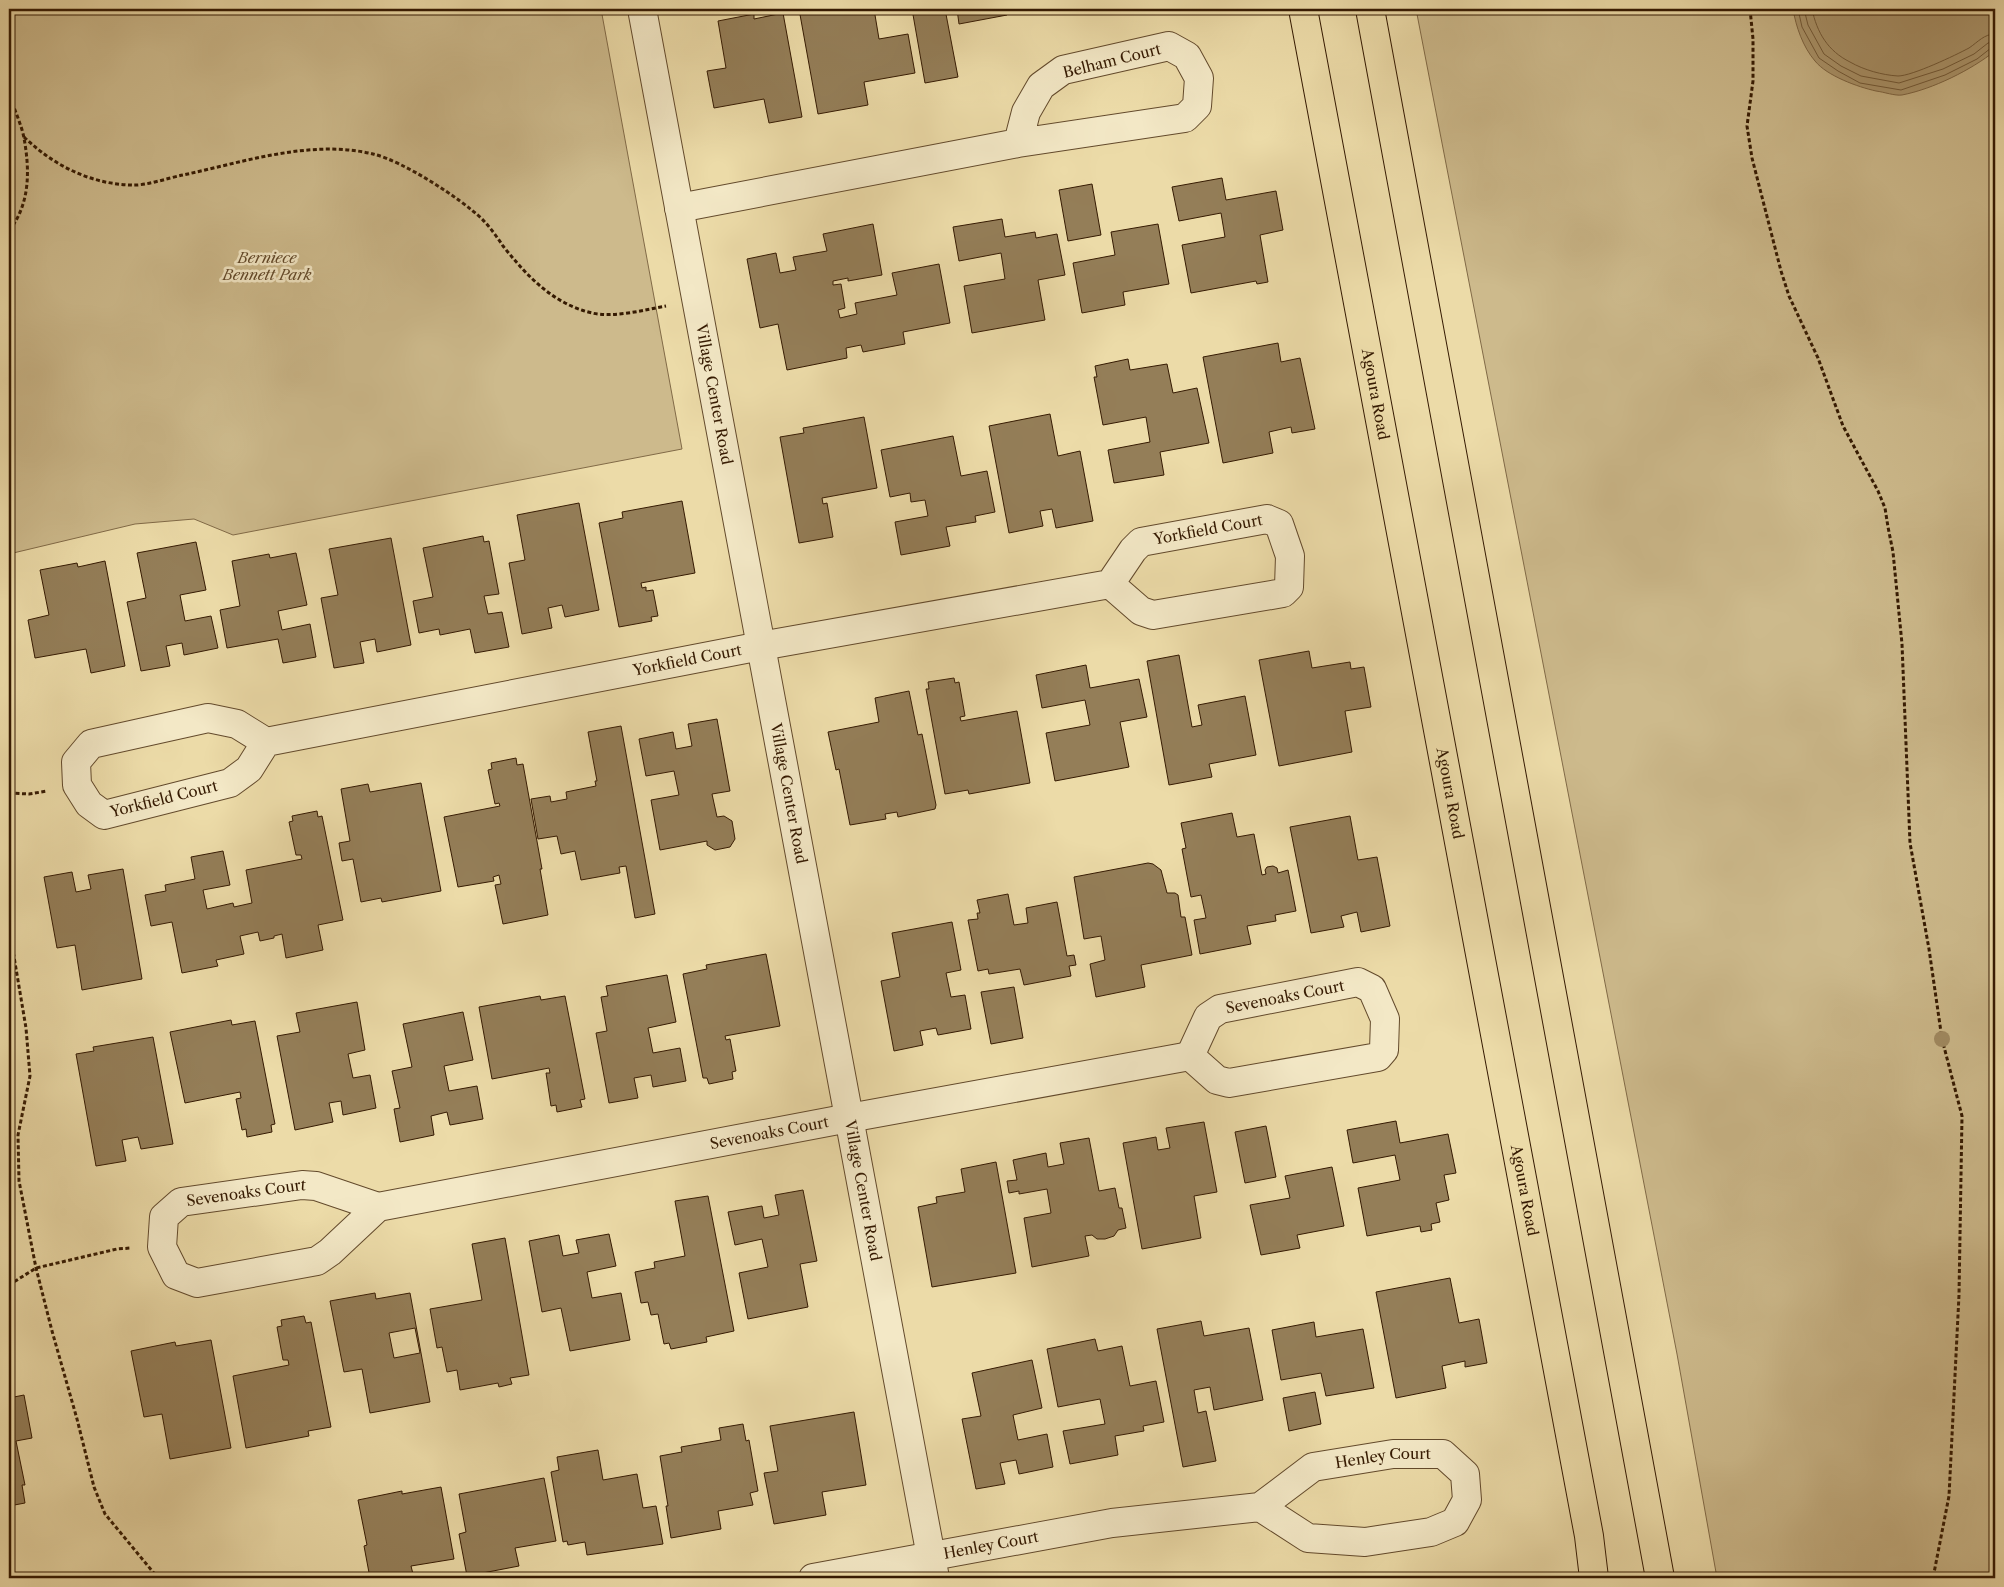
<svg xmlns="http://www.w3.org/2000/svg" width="2004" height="1587" font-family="'Libre Caslon Text',serif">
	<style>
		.green { fill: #cdba8c; stroke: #816a47 }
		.water { fill: #ae9970; stroke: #7e6644 }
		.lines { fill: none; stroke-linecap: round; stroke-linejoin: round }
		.shore { stroke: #725a39; stroke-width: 1 }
		.building { fill: #947e58; stroke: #351a02; fill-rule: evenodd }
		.minor-casing { stroke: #634a2c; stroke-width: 30 }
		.major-casing { stroke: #351a02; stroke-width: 30 }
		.path { stroke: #351a02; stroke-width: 3; stroke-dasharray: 4 2.5; stroke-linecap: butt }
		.minor { stroke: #f3e8c6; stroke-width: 28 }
		.major { stroke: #ecdba8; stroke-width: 28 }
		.tree { fill: #a18b63 }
		.labels { text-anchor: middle; stroke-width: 5; stroke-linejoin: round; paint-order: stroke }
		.street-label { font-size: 15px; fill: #351a02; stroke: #f3e8c6 }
		.park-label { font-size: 15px; font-style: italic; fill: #634a2b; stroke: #f3e8c6 }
	</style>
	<rect width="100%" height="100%" fill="#ecdba8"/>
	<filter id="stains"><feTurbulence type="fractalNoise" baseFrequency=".004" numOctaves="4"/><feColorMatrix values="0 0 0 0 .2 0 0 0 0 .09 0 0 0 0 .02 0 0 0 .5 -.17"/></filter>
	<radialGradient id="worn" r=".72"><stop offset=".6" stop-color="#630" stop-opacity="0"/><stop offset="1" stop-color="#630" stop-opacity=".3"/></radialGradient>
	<g class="green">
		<polygon points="9,9 601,9 682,449 233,535 194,519 135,524 9,554"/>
		<polygon points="1416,9 1995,9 1995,1578 1717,1578 1677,1354"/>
	</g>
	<path class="water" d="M1793,9H1995V51C1971,70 1933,89 1902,95C1895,96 1884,92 1876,91C1858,87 1827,76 1815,61C1803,47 1796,27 1793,9Z"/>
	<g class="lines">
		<g class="shore">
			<polyline points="1798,9 1802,27 1819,58 1838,71 1860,83 1901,90 1945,75 1977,59 1991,48 1995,48"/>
			<polyline points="1804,9 1808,25 1824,54 1841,66 1861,76 1899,83 1943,69 1974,54 1988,43 1995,41"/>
			<path d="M1812,9C1817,33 1828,51 1850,62C1864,70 1882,75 1898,76C1912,76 1956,55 1969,48C1978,42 1984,34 1995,34"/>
		</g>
	</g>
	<g class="building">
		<polygon points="799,9 874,9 879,39 908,34 915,73 864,82 868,105 818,114"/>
		<polygon points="912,9 945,9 958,77 925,83"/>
		<polygon points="957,9 1005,9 1007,15 959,24"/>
		<polygon points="783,13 802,117 769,123 764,99 714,108 707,71 726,68 718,21 754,14 754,19"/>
		<polygon points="1222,178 1226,200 1276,191 1283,230 1260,235 1268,282 1257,284 1256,281 1191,293 1182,245 1225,237 1221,213 1179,221 1172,187"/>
		<polygon points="1092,184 1101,235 1068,241 1059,190"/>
		<polygon points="1002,219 1005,237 1035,232 1036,238 1057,234 1065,275 1038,280 1045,320 972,333 964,286 1005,279 1001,253 959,261 953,227"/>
		<polygon points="873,224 882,275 848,281 848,278 833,281 833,285 841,284 845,308 838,310 840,318 857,314 855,303 897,295 892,273 939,264 950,323 903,332 905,344 863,352 861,345 846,348 847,358 787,370 778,324 760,328 747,259 776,253 780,273 796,270 793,257 827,251 823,234"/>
		<polygon points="1158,224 1169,284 1123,292 1125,305 1082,313 1073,263 1115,255 1111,232"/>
		<polygon points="1278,343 1281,362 1300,358 1315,429 1292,433 1291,427 1269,432 1273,453 1223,463 1203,357"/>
		<polygon points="1128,359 1130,370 1167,364 1173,393 1197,388 1209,443 1160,452 1164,475 1114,483 1108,450 1150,442 1146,417 1103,425 1094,377 1097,377 1095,366"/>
		<polygon points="1050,414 1058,456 1080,451 1093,521 1056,528 1052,509 1040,511 1043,526 1009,533 989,426"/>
		<polygon points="864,417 877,488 822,498 823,504 827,503 833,537 799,543 780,437 804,433 803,428"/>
		<polygon points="953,436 961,476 987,471 995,512 975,516 976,522 946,527 950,546 901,555 895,522 928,516 925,500 911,502 910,493 890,497 881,450"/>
		<polygon points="682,501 695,573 641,583 642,588 646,587 646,591 653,590 658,616 651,617 652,621 619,627 599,523 623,518 622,512"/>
		<polygon points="579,503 599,610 565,617 562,605 548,608 552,628 522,634 509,563 525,560 517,515"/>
		<polygon points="483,536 484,542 489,541 499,594 484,596 488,614 502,612 509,647 475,653 470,629 440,635 439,629 419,633 413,601 433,597 423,548"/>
		<polygon points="391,538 411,645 377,652 375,639 360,642 364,663 334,668 321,598 338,595 329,549"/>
		<polygon points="196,542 206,590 180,595 185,621 211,616 218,648 184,655 182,643 166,646 170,666 141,671 127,602 146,598 137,553"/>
		<polygon points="296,553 307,605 278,611 282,630 310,624 316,657 283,663 278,639 227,648 220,610 240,606 232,561 269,554 270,558"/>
		<polygon points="105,561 125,666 91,673 86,649 35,658 28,620 49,615 40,570 77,563 78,567"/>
		<polygon points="1309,651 1312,668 1350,662 1351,669 1364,667 1371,707 1345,711 1352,752 1279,766 1259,660"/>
		<polygon points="1179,655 1192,727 1202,725 1198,705 1245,696 1256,755 1209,764 1212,777 1169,785 1147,661"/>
		<polygon points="1086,665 1090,688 1139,679 1147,717 1120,722 1129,767 1055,781 1046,733 1090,725 1085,700 1042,708 1036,675"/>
		<polygon points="954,678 955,683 959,682 965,716 960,717 961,721 1017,711 1030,783 969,794 968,790 945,794 926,689 929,689 928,682"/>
		<polygon points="909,691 918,735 922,734 936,805 935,809 898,817 897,812 885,814 886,819 850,825 839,769 836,770 828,732 879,722 875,698"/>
		<polygon points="717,719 730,791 712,794 717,817 724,816 732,821 735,839 730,847 715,850 707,845 707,841 660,850 651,800 679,795 674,771 646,776 639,739 673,732 676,749 692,746 688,724"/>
		<polygon points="621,726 655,914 635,918 626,866 619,867 620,873 581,880 575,851 561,854 557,836 538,839 531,799 550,796 551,802 567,799 566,792 596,786 595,781 597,781 588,732"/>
		<polygon points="516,758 517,765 523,764 542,869 540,869 548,915 503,924 495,885 501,884 499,875 493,877 494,881 458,887 444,817 500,806 499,803 495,804 488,770 492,769 491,763"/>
		<polygon points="421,783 441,891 382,902 381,898 361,902 353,859 342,861 339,843 350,841 341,789 368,784 370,792"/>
		<polygon points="317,811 318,817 322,816 343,920 318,925 323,950 286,958 282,934 274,936 274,938 260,941 258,932 240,936 244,954 216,960 218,966 182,973 172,922 151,926 145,895 166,891 165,885 195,879 191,857 223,851 230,885 203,890 207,909 233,903 234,907 252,903 246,870 302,859 301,855 296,855 289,822 293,821 292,816"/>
		<polygon points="1232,813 1237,837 1254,834 1262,875 1266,874 1265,870 1267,867 1273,866 1277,868 1278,873 1288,870 1296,911 1275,915 1276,921 1247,926 1251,944 1200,954 1194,920 1206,918 1201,895 1191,897 1182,849 1186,848 1181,823"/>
		<polygon points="1350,816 1358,860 1377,857 1390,926 1361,932 1357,912 1341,916 1344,927 1311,933 1290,827"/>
		<polygon points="1148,863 1153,864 1161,870 1167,893 1175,893 1178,895 1181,917 1185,917 1192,955 1141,965 1145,987 1096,997 1090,964 1105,960 1101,936 1084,939 1074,877"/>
		<polygon points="123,869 142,979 82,990 75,945 57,948 44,877 72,872 76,892 91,889 88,875"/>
		<polygon points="1008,894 1014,925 1028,923 1026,908 1057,902 1067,956 1074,955 1076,965 1069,966 1071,976 1024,985 1020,969 989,974 988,969 978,971 968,920 978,919 977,913 980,913 977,900"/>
		<polygon points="952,922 961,970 946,973 951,997 965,995 971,1029 938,1035 936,1028 920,1031 923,1045 894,1051 881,981 900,977 892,933"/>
		<polygon points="766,954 780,1026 725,1036 726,1040 730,1039 736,1071 732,1072 733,1079 709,1084 707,1078 703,1078 683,974 707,969 706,965"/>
		<polygon points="667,975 676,1022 648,1028 653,1053 680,1048 686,1081 653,1087 651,1075 634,1078 638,1098 609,1103 596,1033 607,1031 601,997 608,996 606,986"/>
		<polygon points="1014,987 1023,1038 991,1044 981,992"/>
		<polygon points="540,996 541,1000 565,996 585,1099 580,1100 582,1107 557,1112 556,1105 551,1106 546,1073 550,1073 549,1068 492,1079 479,1007"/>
		<polygon points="357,1002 365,1050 348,1054 353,1078 370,1075 376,1108 343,1115 341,1101 329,1103 333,1122 295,1130 277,1036 300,1032 296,1013"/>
		<polygon points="463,1012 473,1060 444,1066 449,1091 477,1086 483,1119 450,1125 447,1112 431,1116 434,1135 400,1142 394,1109 400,1108 392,1071 412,1067 403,1024"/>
		<polygon points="231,1020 232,1025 255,1021 275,1124 271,1125 272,1132 247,1137 246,1129 242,1130 236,1099 241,1098 240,1092 185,1103 170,1032"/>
		<polygon points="153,1037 173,1144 141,1149 138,1137 122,1140 126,1161 96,1166 76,1054 94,1051 93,1047"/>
		<polygon points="1396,1121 1400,1143 1448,1134 1456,1173 1444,1175 1449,1200 1436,1203 1440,1222 1431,1224 1432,1230 1421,1232 1420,1226 1367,1236 1358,1188 1400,1180 1395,1155 1353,1163 1347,1130"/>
		<polygon points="1204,1122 1217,1192 1194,1196 1201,1238 1142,1249 1123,1143 1156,1137 1158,1150 1170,1148 1166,1128"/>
		<polygon points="1266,1126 1276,1177 1245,1183 1235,1132"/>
		<polygon points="1089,1138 1099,1191 1115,1188 1119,1208 1122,1208 1126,1228 1118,1230 1114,1236 1105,1239 1097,1239 1092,1235 1085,1236 1089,1256 1032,1267 1024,1218 1051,1213 1047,1189 1019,1194 1019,1191 1009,1193 1007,1181 1017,1180 1013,1160 1046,1153 1048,1167 1064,1164 1060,1143"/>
		<polygon points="996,1162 1016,1273 932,1287 918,1207 937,1203 936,1197 965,1192 961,1169"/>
		<polygon points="1332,1167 1344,1226 1297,1235 1300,1248 1261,1255 1250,1205 1290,1198 1285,1176"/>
		<polygon points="803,1190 817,1261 800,1264 808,1307 748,1319 739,1273 768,1267 762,1239 735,1245 728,1212 762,1206 764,1218 779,1215 775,1195"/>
		<polygon points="708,1196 734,1331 706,1337 707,1342 671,1349 669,1343 664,1344 658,1314 651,1315 648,1302 641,1303 635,1272 655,1268 654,1262 685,1256 675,1201"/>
		<polygon points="609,1234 616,1266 587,1272 592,1298 621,1293 630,1340 570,1351 561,1308 542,1312 529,1241 559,1235 563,1256 579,1253 576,1240"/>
		<polygon points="505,1238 529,1375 510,1378 512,1384 499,1387 498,1383 460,1390 457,1370 447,1372 442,1347 437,1348 430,1309 482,1300 472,1244"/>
		<polygon points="1450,1278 1459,1323 1479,1319 1487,1363 1465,1367 1465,1361 1442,1366 1446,1388 1396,1398 1376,1292"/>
		<path d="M375,1293L376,1299L410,1293L430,1402L370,1413L362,1369L344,1372L330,1301ZM415,1328L420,1353L394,1358L389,1333Z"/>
		<polygon points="304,1316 306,1323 311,1322 331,1427 308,1431 309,1436 246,1448 233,1376 289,1365 288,1360 283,1360 277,1327 282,1326 281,1320"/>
		<polygon points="1201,1321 1204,1336 1249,1328 1263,1400 1214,1410 1210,1387 1194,1390 1198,1413 1206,1411 1216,1461 1183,1467 1157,1329"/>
		<polygon points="1314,1322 1316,1337 1363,1329 1374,1388 1326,1396 1321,1373 1281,1380 1272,1330"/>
		<polygon points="1095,1339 1098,1351 1122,1346 1130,1386 1156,1381 1164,1422 1143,1426 1144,1431 1115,1436 1118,1455 1070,1464 1063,1431 1105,1424 1100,1399 1058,1407 1047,1349"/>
		<polygon points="211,1340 231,1448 170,1459 162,1414 144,1417 131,1351 175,1342 176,1346"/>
		<polygon points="1032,1360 1042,1408 1013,1415 1018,1440 1047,1434 1053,1467 1019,1474 1016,1460 1000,1463 1005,1484 976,1489 962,1419 981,1416 972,1373"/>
		<polygon points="1315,1392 1321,1424 1289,1431 1283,1398"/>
		<polygon points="24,1395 32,1438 16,1441 25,1485 22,1485 25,1503 9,1506 9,1398"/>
		<polygon points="854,1412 866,1485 822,1492 826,1515 774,1524 764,1473 778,1471 770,1426"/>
		<polygon points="743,1424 746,1441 749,1440 758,1491 750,1493 753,1505 718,1511 721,1529 671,1538 666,1506 668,1506 660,1456 682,1452 681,1447 721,1440 719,1428"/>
		<polygon points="598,1450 603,1480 637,1474 643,1508 656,1506 663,1544 587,1555 585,1542 568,1545 567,1541 563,1542 551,1472 559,1470 557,1457"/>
		<polygon points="544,1478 556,1541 515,1548 519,1566 467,1576 459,1534 466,1532 459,1494"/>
		<polygon points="441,1487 454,1559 411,1566 414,1578 370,1578 364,1546 367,1545 358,1500 402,1491 402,1494"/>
	</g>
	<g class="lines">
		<g class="minor-casing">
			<g id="minor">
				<path id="s1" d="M642,9L935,1578"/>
				<polyline points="679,208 1018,143 1185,118 1197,106 1199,78 1187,56 1169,46 1063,70 1041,86 1026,112 1018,143"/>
				<path id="s2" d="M266,742L249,769L230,783L104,815L89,804L77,785L76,762L91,744L208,718L237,724L266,742L761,646L1110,584L1133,550L1141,542L1267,519L1279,524L1290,556L1289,587L1283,593L1153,615L1141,611L1110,584"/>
				<polygon points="1358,982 1372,989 1385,1019 1384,1050 1378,1057 1229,1083 1217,1080 1190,1056 1208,1017 1220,1009"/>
				<path id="s3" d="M378,1207L330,1252L317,1261L197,1283L176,1275L162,1247L164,1217L181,1202L302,1185L316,1186L378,1207L849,1118L1190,1056"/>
				<path id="s4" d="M813,1578L1112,1523L1260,1507L1313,1467L1393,1454H1443L1465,1474L1467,1500L1455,1522L1431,1532L1365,1542L1308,1538L1260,1507"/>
			</g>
		</g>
		<g class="major-casing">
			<g id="major">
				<path id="s5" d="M1303,9L1589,1536L1594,1578"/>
				<polyline points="1370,9 1660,1578"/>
			</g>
		</g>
		<g class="path">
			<polyline points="1750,9 1753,39 1753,81 1747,126 1752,158 1781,271 1789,296 1818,358 1843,426 1878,491 1885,508 1888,527 1893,552 1902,644 1910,843 1929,949 1942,1039 1962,1116 1959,1295 1949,1496 1933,1578"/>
			<path d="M9,90C12,106 21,122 24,138C30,171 30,204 9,231"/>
			<path d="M24,137C53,165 90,184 131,185C146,186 168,178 183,175C244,162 311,139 373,154C403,161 460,198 482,219C490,227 497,237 503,246C527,276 553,304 592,313C613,318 645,310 666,306"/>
			<polyline points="9,793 29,794 47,791"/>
			<polyline points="9,927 26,1028 30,1076 18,1135 19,1181 36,1268 52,1331 77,1419 94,1487 105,1514 158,1578"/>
			<polyline points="9,1285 36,1268 117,1249 131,1248"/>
		</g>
		<use href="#minor" class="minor"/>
		<use href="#major" class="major"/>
	</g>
	<circle class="tree" cx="1942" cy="1039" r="8"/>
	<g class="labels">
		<g class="street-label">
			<text transform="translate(1112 61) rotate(-14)" y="5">Belham Court</text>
			<text dy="5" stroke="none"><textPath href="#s1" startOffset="392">Village Center Road</textPath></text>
			<text dy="5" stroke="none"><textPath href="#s5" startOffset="392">Agoura Road</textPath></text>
			<text dy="5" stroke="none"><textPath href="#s2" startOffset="1436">Yorkfield Court</textPath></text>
			<text dy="5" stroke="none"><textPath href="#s2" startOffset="886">Yorkfield Court</textPath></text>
			<text dy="5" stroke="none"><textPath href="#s1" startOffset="798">Village Center Road</textPath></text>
			<text dy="5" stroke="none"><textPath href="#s5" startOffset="798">Agoura Road</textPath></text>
			<text transform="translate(164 799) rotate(-14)" y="5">Yorkfield Court</text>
			<text transform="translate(1285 997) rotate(-11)" y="5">Sevenoaks Court</text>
			<text dy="5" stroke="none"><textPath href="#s3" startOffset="910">Sevenoaks Court</textPath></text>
			<text dy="5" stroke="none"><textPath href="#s5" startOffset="1202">Agoura Road</textPath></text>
			<text dy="5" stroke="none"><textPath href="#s1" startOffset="1202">Village Center Road</textPath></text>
			<text dy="5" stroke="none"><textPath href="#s3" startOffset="376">Sevenoaks Court</textPath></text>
			<text dy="5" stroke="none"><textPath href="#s4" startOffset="590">Henley Court</textPath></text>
			<text dy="5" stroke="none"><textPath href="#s4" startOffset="181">Henley Court</textPath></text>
		</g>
		<g class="park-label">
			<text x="267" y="263">Berniece<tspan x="267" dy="17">Bennett Park</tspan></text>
		</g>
	</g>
	<rect width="2004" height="1587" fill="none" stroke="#ecdba8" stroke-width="30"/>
	<rect x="10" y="10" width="1984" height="1567" fill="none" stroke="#351a02" stroke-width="2.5"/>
	<rect x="15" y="15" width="1974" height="1557" fill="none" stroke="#351a02"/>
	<rect width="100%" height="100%" filter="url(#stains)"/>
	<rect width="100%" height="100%" fill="url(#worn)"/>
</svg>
